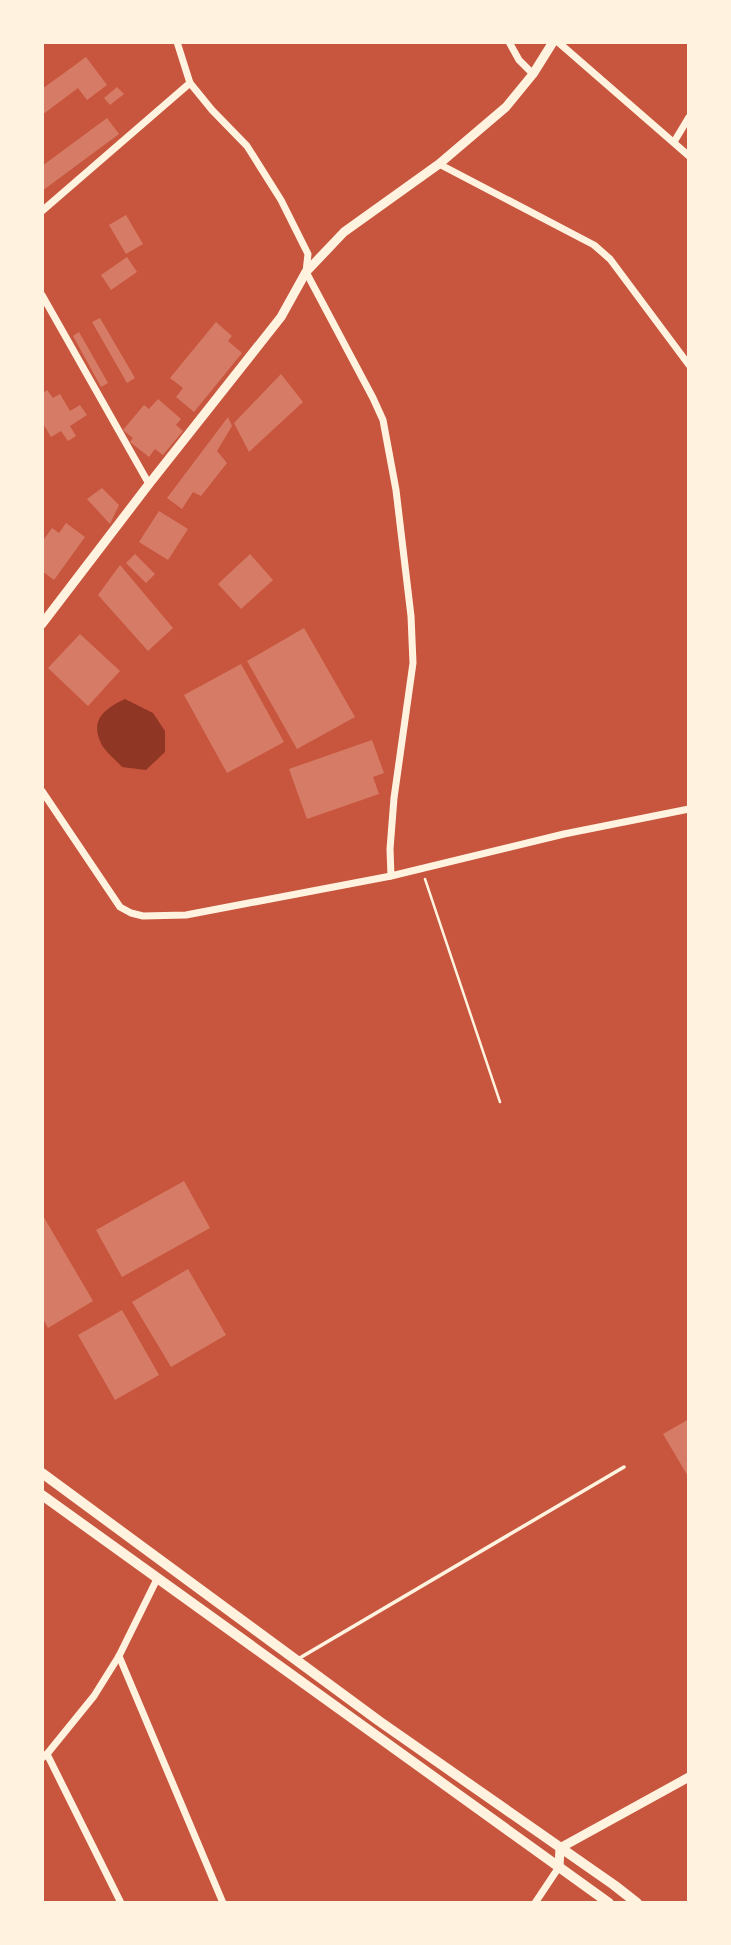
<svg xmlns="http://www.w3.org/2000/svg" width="731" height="1945" font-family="'Open Sans',sans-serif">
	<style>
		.water { fill: #8f3625 }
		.building { fill: #d67c66 }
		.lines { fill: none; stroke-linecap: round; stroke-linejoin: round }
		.path { stroke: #fff3e0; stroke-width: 2.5 }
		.service { stroke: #fff3e0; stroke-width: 3.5 }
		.minor { stroke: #fff3e0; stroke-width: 7 }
		.tertiary { stroke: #fff3e0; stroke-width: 9 }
		.secondary { stroke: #fff3e0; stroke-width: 10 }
	</style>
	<rect width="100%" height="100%" fill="#c8553d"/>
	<path class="water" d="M125,699L153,713L165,731V752L146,770L122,767C115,759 103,750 100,741C90,718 108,707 125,699Z"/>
	<g class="building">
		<polygon points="86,57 107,85 87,100 78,88 42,115 42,89"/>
		<polygon points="117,87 124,94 110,105 104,98"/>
		<polygon points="107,118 119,134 42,191 42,166"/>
		<polygon points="126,215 143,244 126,254 109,225"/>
		<polygon points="127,257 137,272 111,290 101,275"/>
		<polygon points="100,318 135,378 127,383 92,322"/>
		<polygon points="216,322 232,336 228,341 242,353 194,412 176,397 183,388 170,378"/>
		<polygon points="79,332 108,383 101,387 73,336"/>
		<polygon points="281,374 303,402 249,452 234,423"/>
		<polygon points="47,390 53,398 60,394 70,411 80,405 87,415 70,426 76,436 68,441 61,431 51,437 42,422 42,394"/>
		<polygon points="158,399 181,419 176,425 183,431 163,455 155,449 149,457 130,442 133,438 123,430 144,405 149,409"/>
		<polygon points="228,417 232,426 217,451 227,463 201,496 193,492 182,509 167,498"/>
		<polygon points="102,488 119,505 110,524 87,499"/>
		<polygon points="159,511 188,529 168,560 139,542"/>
		<polygon points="66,523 85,537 54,580 42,571 42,542 52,528 59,533"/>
		<polygon points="135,554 155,574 146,583 126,563"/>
		<polygon points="250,554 273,580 241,609 218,584"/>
		<polygon points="120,565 173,628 148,651 98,595"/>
		<polygon points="304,628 355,717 297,749 247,661"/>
		<polygon points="80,634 120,671 88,706 48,668"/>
		<polygon points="241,664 284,742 227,773 184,695"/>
		<polygon points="372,740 384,773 373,777 379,794 307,819 289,769"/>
		<polygon points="184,1181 210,1228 122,1277 96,1230"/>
		<polygon points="42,1214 93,1301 48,1328 42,1317"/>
		<polygon points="188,1269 226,1335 171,1367 132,1302"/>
		<polygon points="122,1310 159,1375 115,1400 78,1335"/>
		<polygon points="689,1419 689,1478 663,1434"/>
	</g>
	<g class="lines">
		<polyline class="path" points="425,879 500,1102"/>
		<polyline class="service" points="298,1659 624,1467"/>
		<g class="minor">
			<polyline points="177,42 190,83 212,110 247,146 281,200 308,254 306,272 373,398 383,420 396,490 411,616 413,663 394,798 390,849 391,876"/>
			<polyline points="509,42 519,60 533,74"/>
			<polyline points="558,42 689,156"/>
			<polyline points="674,142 689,117"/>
			<polyline points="439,164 594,245 610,259 689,365"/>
			<polyline points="42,211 190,83"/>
			<polyline points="42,295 149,484"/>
			<polyline points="42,791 120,907 131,913 143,916 186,915 391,876 564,834 689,809"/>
			<polyline points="119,1656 223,1903"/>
			<polyline points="47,1754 121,1903"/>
			<polyline points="42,1758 47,1754 94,1696 119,1656 157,1579"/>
			<polyline points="535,1903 559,1867"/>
		</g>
		<g class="tertiary">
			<polyline points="42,624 149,484 281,317 306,272 344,232 439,164 506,107 533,74 553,42"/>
			<polyline points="559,1867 560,1848 689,1777"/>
		</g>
		<g class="secondary">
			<polyline points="42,1473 379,1721 614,1885 637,1903"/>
			<polyline points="42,1495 609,1903"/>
		</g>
	</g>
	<rect width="731" height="1945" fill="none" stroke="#fff3e0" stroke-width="88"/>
</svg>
